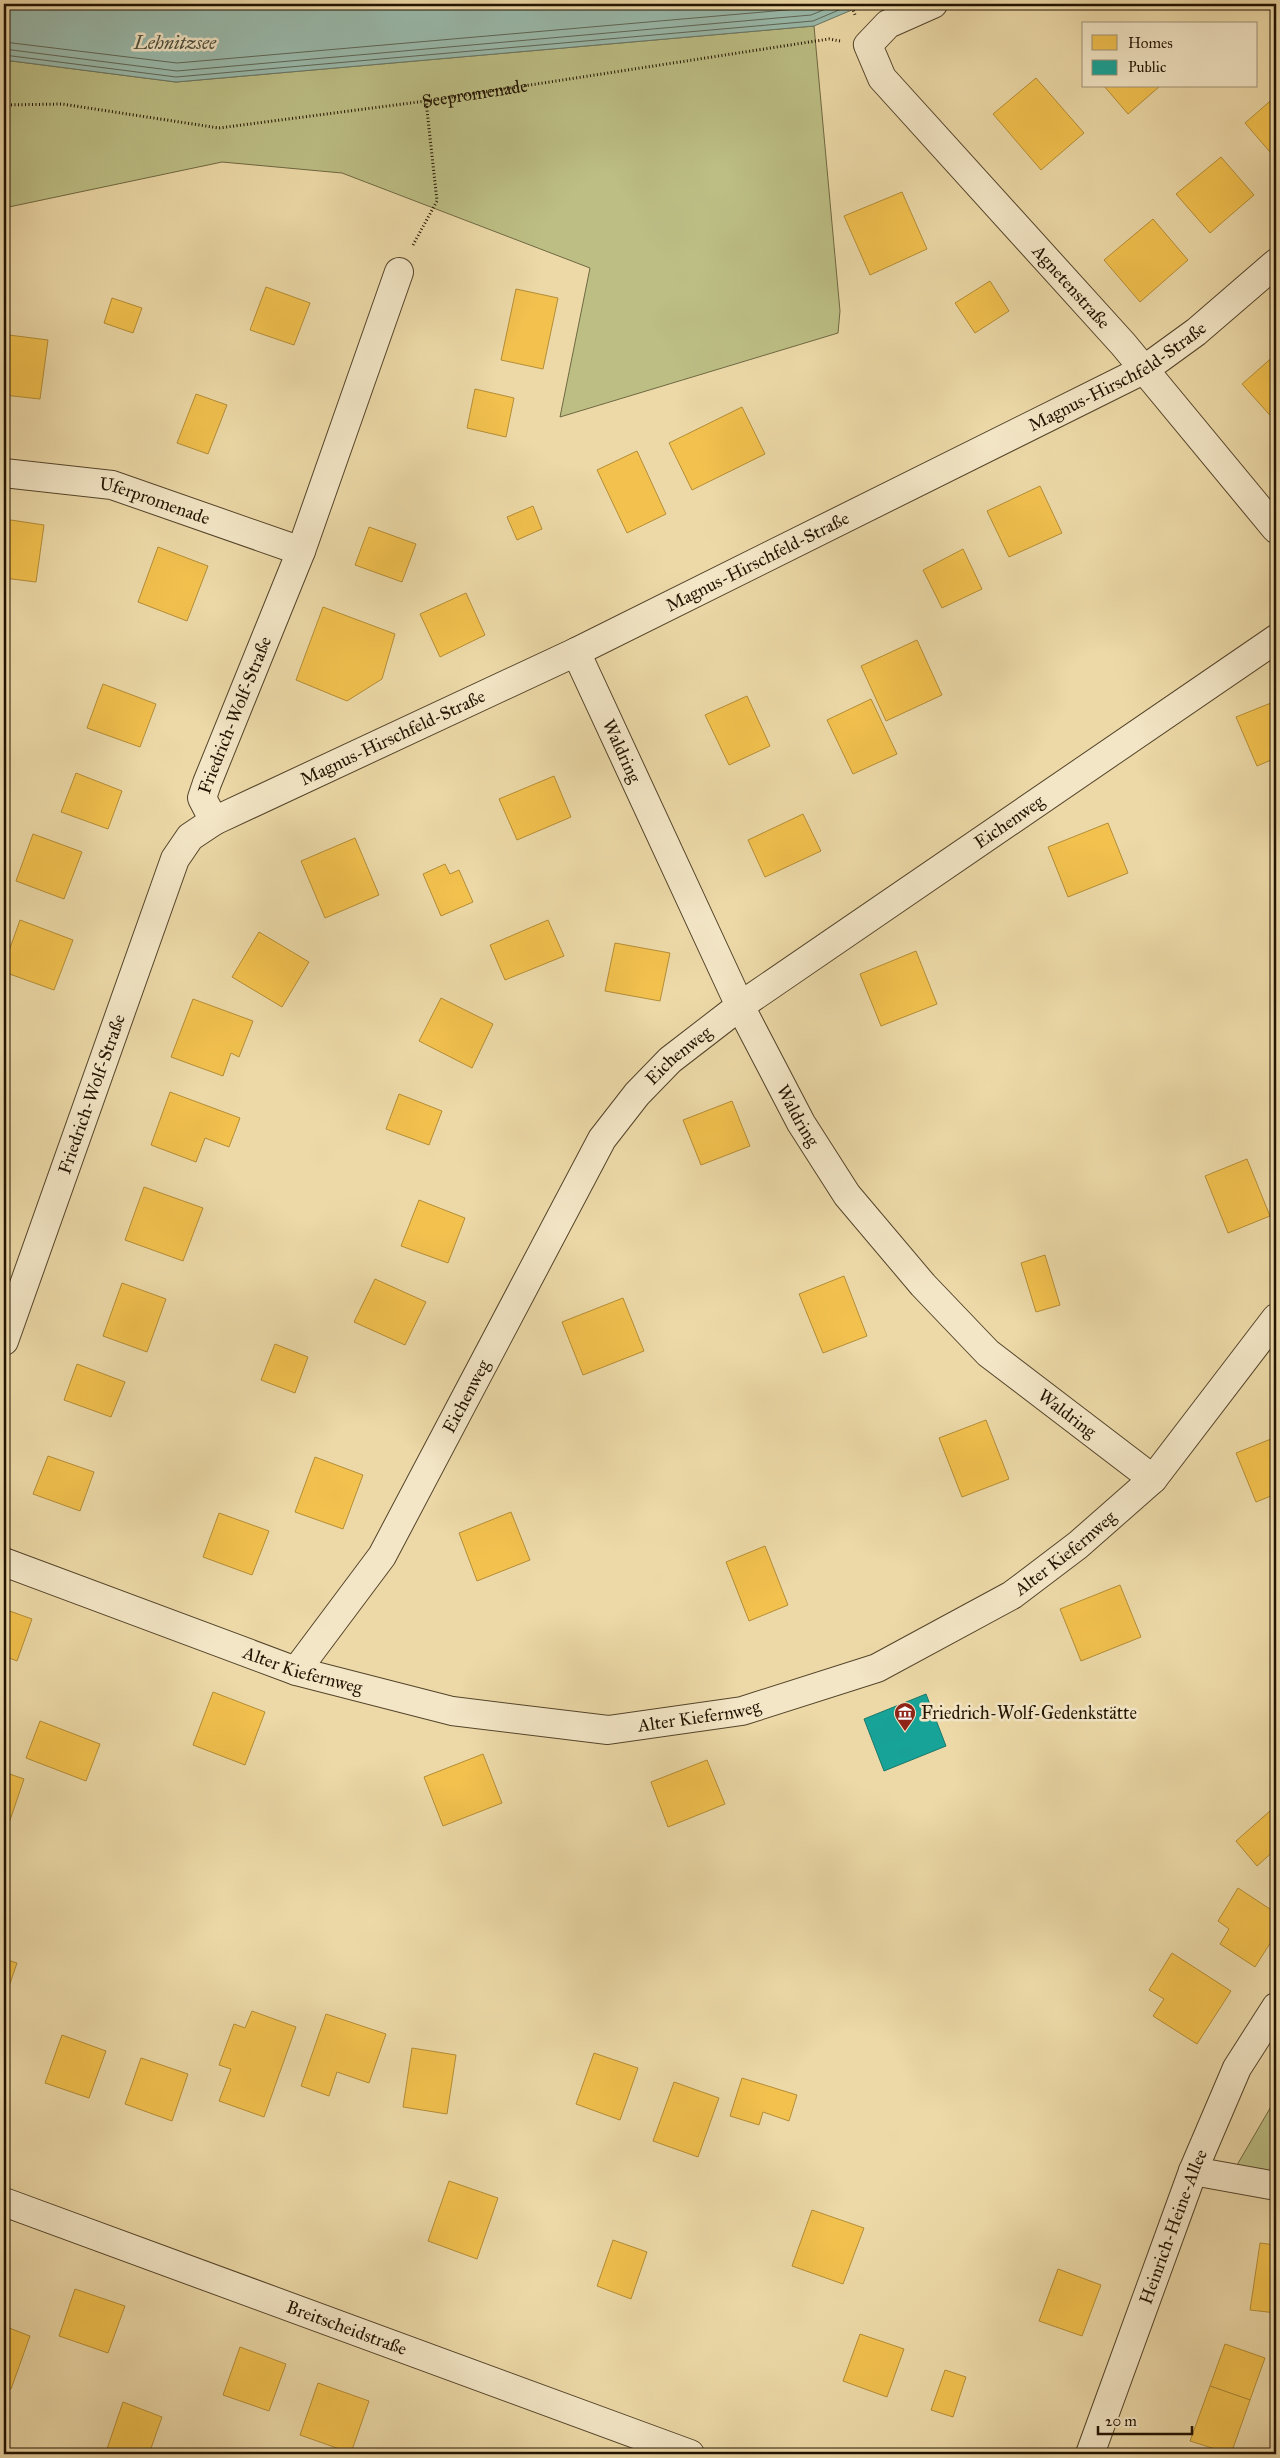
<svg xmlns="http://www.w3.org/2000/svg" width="1280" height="2458" font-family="'IM FELL Great Primer',serif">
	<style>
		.green { fill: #bcbe84; stroke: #6f6842 }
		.water { fill: #99baac; stroke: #697767 }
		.homes { fill: #f2c14e; stroke: #b48d37 }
		.public { fill: #17a398; stroke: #1a786a }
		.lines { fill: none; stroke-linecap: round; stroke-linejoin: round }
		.shore { stroke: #5e6656; stroke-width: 1 }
		.minor-casing { stroke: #54442a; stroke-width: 30 }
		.tertiary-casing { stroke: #54442a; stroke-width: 30 }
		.path { stroke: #221300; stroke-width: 3; stroke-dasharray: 1 2.5; stroke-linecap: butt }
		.minor { stroke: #f3e6c6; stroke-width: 28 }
		.tertiary { stroke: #f3e6c6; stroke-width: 28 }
		.labels { text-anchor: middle; stroke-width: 5; stroke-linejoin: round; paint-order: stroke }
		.street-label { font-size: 18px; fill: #221300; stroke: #f3e6c6 }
		.poi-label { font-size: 18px; fill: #221300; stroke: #f3e6c6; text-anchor: start }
		.water-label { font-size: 19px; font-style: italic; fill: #4c4d3c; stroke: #f3e6c6 }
	</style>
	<rect width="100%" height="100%" fill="#ecd9a7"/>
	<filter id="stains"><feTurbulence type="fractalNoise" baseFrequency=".004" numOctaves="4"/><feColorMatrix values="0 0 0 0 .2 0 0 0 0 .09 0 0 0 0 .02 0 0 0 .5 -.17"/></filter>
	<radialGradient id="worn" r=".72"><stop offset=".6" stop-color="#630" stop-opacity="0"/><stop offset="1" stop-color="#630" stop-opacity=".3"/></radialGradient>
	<g class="green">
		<polygon points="814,26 840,311 838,333 560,417 590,268 342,173 222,162 4,208 4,60 176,82"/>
		<polygon points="1276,2098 1276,2172 1237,2165"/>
	</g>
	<polygon class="water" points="4,4 866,4 814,26 176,82 4,60"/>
	<g class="homes">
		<polygon points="1036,78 1084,133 1041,170 993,114"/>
		<polygon points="1104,86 1160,86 1128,114"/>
		<polygon points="1276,96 1276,159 1245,123"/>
		<polygon points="1221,157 1254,195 1210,233 1176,194"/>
		<polygon points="902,192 927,249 870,275 844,216"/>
		<polygon points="1153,219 1188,260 1140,302 1104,260"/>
		<polygon points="990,281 1009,311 975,333 955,303"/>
		<polygon points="266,287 310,303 294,345 250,330"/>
		<polygon points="516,289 558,298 543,369 501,360"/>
		<polygon points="112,298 142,308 133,333 104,323"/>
		<polygon points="9,335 48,340 40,399 4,395 4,348 8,348"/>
		<polygon points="1276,354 1276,422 1242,384"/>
		<polygon points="475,389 514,398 506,437 467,428"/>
		<polygon points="196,394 227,405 208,454 177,443"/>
		<polygon points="742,407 765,454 692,490 669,443"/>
		<polygon points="637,451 666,514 627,533 597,470"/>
		<polygon points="1040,486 1062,533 1009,557 987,511"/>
		<polygon points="533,506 542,529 517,540 507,517"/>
		<polygon points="4,519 44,525 36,582 4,578"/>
		<polygon points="369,527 416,544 402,582 355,565"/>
		<polygon points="158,547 208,566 187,621 138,602"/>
		<polygon points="963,549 982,589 942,608 923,570"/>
		<polygon points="466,593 485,635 440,657 420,614"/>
		<polygon points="323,607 395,634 382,679 347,701 296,680"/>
		<polygon points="917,640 942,695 886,721 861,666"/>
		<polygon points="103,684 156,704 140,747 87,728"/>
		<polygon points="747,696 770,746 729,765 705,715"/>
		<polygon points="871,699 897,754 853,774 827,720"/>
		<polygon points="1276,701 1276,758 1257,766 1236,717"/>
		<polygon points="76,773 122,791 108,829 61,812"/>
		<polygon points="554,776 571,817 517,840 499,799"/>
		<polygon points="803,814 821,851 765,877 748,840"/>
		<polygon points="1108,823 1128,873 1068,897 1048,847"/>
		<polygon points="33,834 82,852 64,899 16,881"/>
		<polygon points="355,838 379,895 325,918 301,861"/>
		<polygon points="445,864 450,874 459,870 473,902 441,916 423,874"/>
		<polygon points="20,920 73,940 54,990 4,972 4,965"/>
		<polygon points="548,920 564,956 505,980 490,945"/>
		<polygon points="259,932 309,962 282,1007 232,977"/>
		<polygon points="615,943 670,953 660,1001 605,991"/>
		<polygon points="916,951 937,1004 881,1026 860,974"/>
		<polygon points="441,998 493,1024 472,1068 419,1041"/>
		<polygon points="193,999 253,1021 239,1057 231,1053 223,1076 171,1057"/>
		<polygon points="170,1092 240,1118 229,1147 205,1138 196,1162 151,1145"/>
		<polygon points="399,1094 442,1111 429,1145 386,1129"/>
		<polygon points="732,1101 750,1146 701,1165 683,1120"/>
		<polygon points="1247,1159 1270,1216 1228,1233 1205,1176"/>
		<polygon points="144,1187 203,1208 183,1261 125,1240"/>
		<polygon points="419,1200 465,1218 448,1263 401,1246"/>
		<polygon points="1045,1255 1060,1305 1036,1312 1021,1263"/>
		<polygon points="844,1276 867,1336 823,1353 799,1294"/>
		<polygon points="375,1279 426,1302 405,1345 354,1322"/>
		<polygon points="122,1283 166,1299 147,1352 103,1336"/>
		<polygon points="623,1298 644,1351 583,1375 562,1322"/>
		<polygon points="275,1344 308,1357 295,1393 261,1380"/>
		<polygon points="77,1364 125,1382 111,1417 64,1400"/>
		<polygon points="986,1420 1009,1479 962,1497 939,1438"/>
		<polygon points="1276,1437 1276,1494 1256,1502 1236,1453"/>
		<polygon points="48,1456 94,1472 80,1511 33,1494"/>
		<polygon points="315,1457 363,1475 343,1529 295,1512"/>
		<polygon points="511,1512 530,1560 477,1581 459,1533"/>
		<polygon points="219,1513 269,1531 252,1575 203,1557"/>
		<polygon points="765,1546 788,1605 749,1621 726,1562"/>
		<polygon points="1120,1585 1141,1637 1081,1661 1060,1609"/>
		<polygon points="4,1609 32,1619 17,1661 4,1656"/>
		<polygon points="213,1692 265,1712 245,1765 193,1745"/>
		<polygon points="40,1721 100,1744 86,1781 26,1758"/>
		<polygon points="483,1754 502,1803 443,1826 424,1777"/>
		<polygon points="707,1760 725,1804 668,1827 651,1782"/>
		<polygon points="4,1772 24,1779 7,1829 4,1827"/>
		<polygon points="1270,1811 1276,1818 1276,1849 1257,1866 1236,1841"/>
		<polygon points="1238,1888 1276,1913 1276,1934 1255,1967 1220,1944 1229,1929 1218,1921"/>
		<polygon points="1172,1953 1231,1991 1197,2044 1153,2016 1164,1999 1149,1990"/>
		<polygon points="4,1959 17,1963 4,2001"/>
		<polygon points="252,2011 296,2027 264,2117 219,2101 231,2069 219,2065 234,2024 245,2028"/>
		<polygon points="326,2014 386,2034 369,2083 337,2072 329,2096 301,2086"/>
		<polygon points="62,2035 106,2051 89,2098 45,2083"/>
		<polygon points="412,2048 456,2055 447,2114 403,2107"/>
		<polygon points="594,2053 638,2068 620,2120 576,2104"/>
		<polygon points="141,2058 188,2074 172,2121 125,2104"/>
		<polygon points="742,2078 797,2095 789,2121 763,2112 759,2125 730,2116"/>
		<polygon points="674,2082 719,2098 698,2157 653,2141"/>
		<polygon points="449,2181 498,2198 477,2259 428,2241"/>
		<polygon points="812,2210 864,2228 843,2284 792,2266"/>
		<polygon points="613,2240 647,2252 631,2299 597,2286"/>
		<polygon points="1260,2243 1276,2245 1276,2313 1250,2310"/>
		<polygon points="1058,2269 1101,2285 1082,2336 1039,2321"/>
		<polygon points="75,2289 125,2306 108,2353 59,2336"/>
		<polygon points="4,2326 30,2336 11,2389 4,2386"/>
		<polygon points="860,2334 904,2349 887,2397 843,2381"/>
		<polygon points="1225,2344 1265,2358 1250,2400 1210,2386"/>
		<polygon points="240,2347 286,2364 269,2411 223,2395"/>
		<polygon points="945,2370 966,2377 953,2417 931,2410"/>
		<polygon points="318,2383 369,2401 351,2453 300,2435"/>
		<polygon points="1210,2386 1250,2400 1231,2454 1190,2441"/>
		<polygon points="123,2402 162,2417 149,2454 122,2454 107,2449"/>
	</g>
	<polygon class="public" points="926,1694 946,1746 884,1771 864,1719"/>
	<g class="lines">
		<g class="shore">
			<polyline points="4,42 177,63 809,8 819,4"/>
			<polyline points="4,49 177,71 811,15 838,4"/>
			<polyline points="4,55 176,77 813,21 853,4"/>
		</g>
		<g class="minor-casing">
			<g id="minor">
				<path id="s2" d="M933,4L888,24L868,45L882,78L1123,344L1276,529"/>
				<path id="s3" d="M4,473L112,485L301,551"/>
				<path id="s4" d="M576,652L740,1006L801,1123L847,1195L923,1285L988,1353L1153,1479"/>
				<path id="s5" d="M214,821L202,798L207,783L301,551L399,272"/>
				<path id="s6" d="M4,1562L296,1671L452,1711L608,1730L742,1711L877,1668L1012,1595L1078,1545L1153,1479L1276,1318"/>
				<path id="s7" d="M296,1671L382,1556L602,1139L637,1094L670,1060L740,1006L1276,639"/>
				<polyline points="1193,2171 1276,2186"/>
				<path id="s8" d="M4,2202L690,2454"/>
				<path id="s9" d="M1090,2454L1193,2171L1237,2068L1276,2007"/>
			</g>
		</g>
		<g class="tertiary-casing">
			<g id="tertiary">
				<path id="s10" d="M4,1341L175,859L190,837L214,821L576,652L1145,369L1196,332L1276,263"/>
			</g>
		</g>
		<g class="path">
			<polyline points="851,4 855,15"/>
			<path id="s1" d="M4,105L62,104L219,128L426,101L829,39L840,41"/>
			<polyline points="413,245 437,201 426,101"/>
		</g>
		<use href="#minor" class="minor"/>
		<use href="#tertiary" class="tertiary"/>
	</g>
	<defs>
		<g id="museum-pin" transform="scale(1.125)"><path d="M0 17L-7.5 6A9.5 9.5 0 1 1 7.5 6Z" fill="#8f2418" stroke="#f3e6c6"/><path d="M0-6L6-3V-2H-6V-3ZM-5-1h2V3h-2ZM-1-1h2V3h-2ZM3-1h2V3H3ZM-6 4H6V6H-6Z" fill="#fff"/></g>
	</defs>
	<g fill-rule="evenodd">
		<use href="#museum-pin" x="905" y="1713"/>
	</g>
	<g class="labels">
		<g class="street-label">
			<text dy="6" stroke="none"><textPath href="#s1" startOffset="475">Seepromenade</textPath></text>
			<text dy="6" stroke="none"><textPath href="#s2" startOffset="396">Agnetenstraße</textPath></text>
			<text dy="6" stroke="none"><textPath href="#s10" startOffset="1574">Magnus-Hirschfeld-Straße</textPath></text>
			<text dy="6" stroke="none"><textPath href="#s3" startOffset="154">Uferpromenade</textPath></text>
			<text dy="6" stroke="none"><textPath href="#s10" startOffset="1169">Magnus-Hirschfeld-Straße</textPath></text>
			<text dy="6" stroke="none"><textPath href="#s5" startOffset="115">Friedrich-Wolf-Straße</textPath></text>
			<text dy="6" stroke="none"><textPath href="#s10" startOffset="764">Magnus-Hirschfeld-Straße</textPath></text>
			<text dy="6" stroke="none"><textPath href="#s4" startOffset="109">Waldring</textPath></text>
			<text dy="6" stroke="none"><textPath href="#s7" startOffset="1134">Eichenweg</textPath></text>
			<text dy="6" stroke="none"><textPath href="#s7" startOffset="729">Eichenweg</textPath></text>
			<text dy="6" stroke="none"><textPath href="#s10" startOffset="262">Friedrich-Wolf-Straße</textPath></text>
			<text dy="6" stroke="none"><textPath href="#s4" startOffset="514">Waldring</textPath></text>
			<text dy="6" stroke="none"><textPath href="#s7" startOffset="324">Eichenweg</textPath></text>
			<text dy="6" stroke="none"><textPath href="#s4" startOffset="919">Waldring</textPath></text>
			<text dy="6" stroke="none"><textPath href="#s6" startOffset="1128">Alter Kiefernweg</textPath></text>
			<text dy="6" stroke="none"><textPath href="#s6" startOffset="318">Alter Kiefernweg</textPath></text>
			<text dy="6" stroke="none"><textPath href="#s6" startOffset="722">Alter Kiefernweg</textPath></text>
			<text dy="6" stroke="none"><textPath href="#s9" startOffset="242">Heinrich-Heine-Allee</textPath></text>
			<text dy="6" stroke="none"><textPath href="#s8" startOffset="365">Breitscheidstraße</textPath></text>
		</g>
		<g class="poi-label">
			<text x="921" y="1719">Friedrich-Wolf-Gedenkstätte</text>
		</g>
		<g class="water-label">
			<text x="175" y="49">Lehnitzsee</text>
		</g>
	</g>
	<rect width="1280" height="2458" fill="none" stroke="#ecd9a7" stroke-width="20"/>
	<rect x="5" y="5" width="1270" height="2448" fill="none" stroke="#221300" stroke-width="2.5"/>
	<rect x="10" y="10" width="1260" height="2438" fill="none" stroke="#221300"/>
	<rect x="1082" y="22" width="175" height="65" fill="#f3e6c6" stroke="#9f9277"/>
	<rect x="1092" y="35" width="25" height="15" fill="#f2c14e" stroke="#9f9277"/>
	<text x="1128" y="48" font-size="15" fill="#221300">Homes</text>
	<rect x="1092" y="60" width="25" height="15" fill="#17a398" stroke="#9f9277"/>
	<text x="1128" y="72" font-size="15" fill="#221300">Public</text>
	<path d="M1098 2426v8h94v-8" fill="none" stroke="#221300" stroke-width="2.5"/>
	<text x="1105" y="2426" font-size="15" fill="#221300" stroke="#f3e6c6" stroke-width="4" paint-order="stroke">20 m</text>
	<rect width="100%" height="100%" filter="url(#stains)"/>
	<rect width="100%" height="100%" fill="url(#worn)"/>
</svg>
